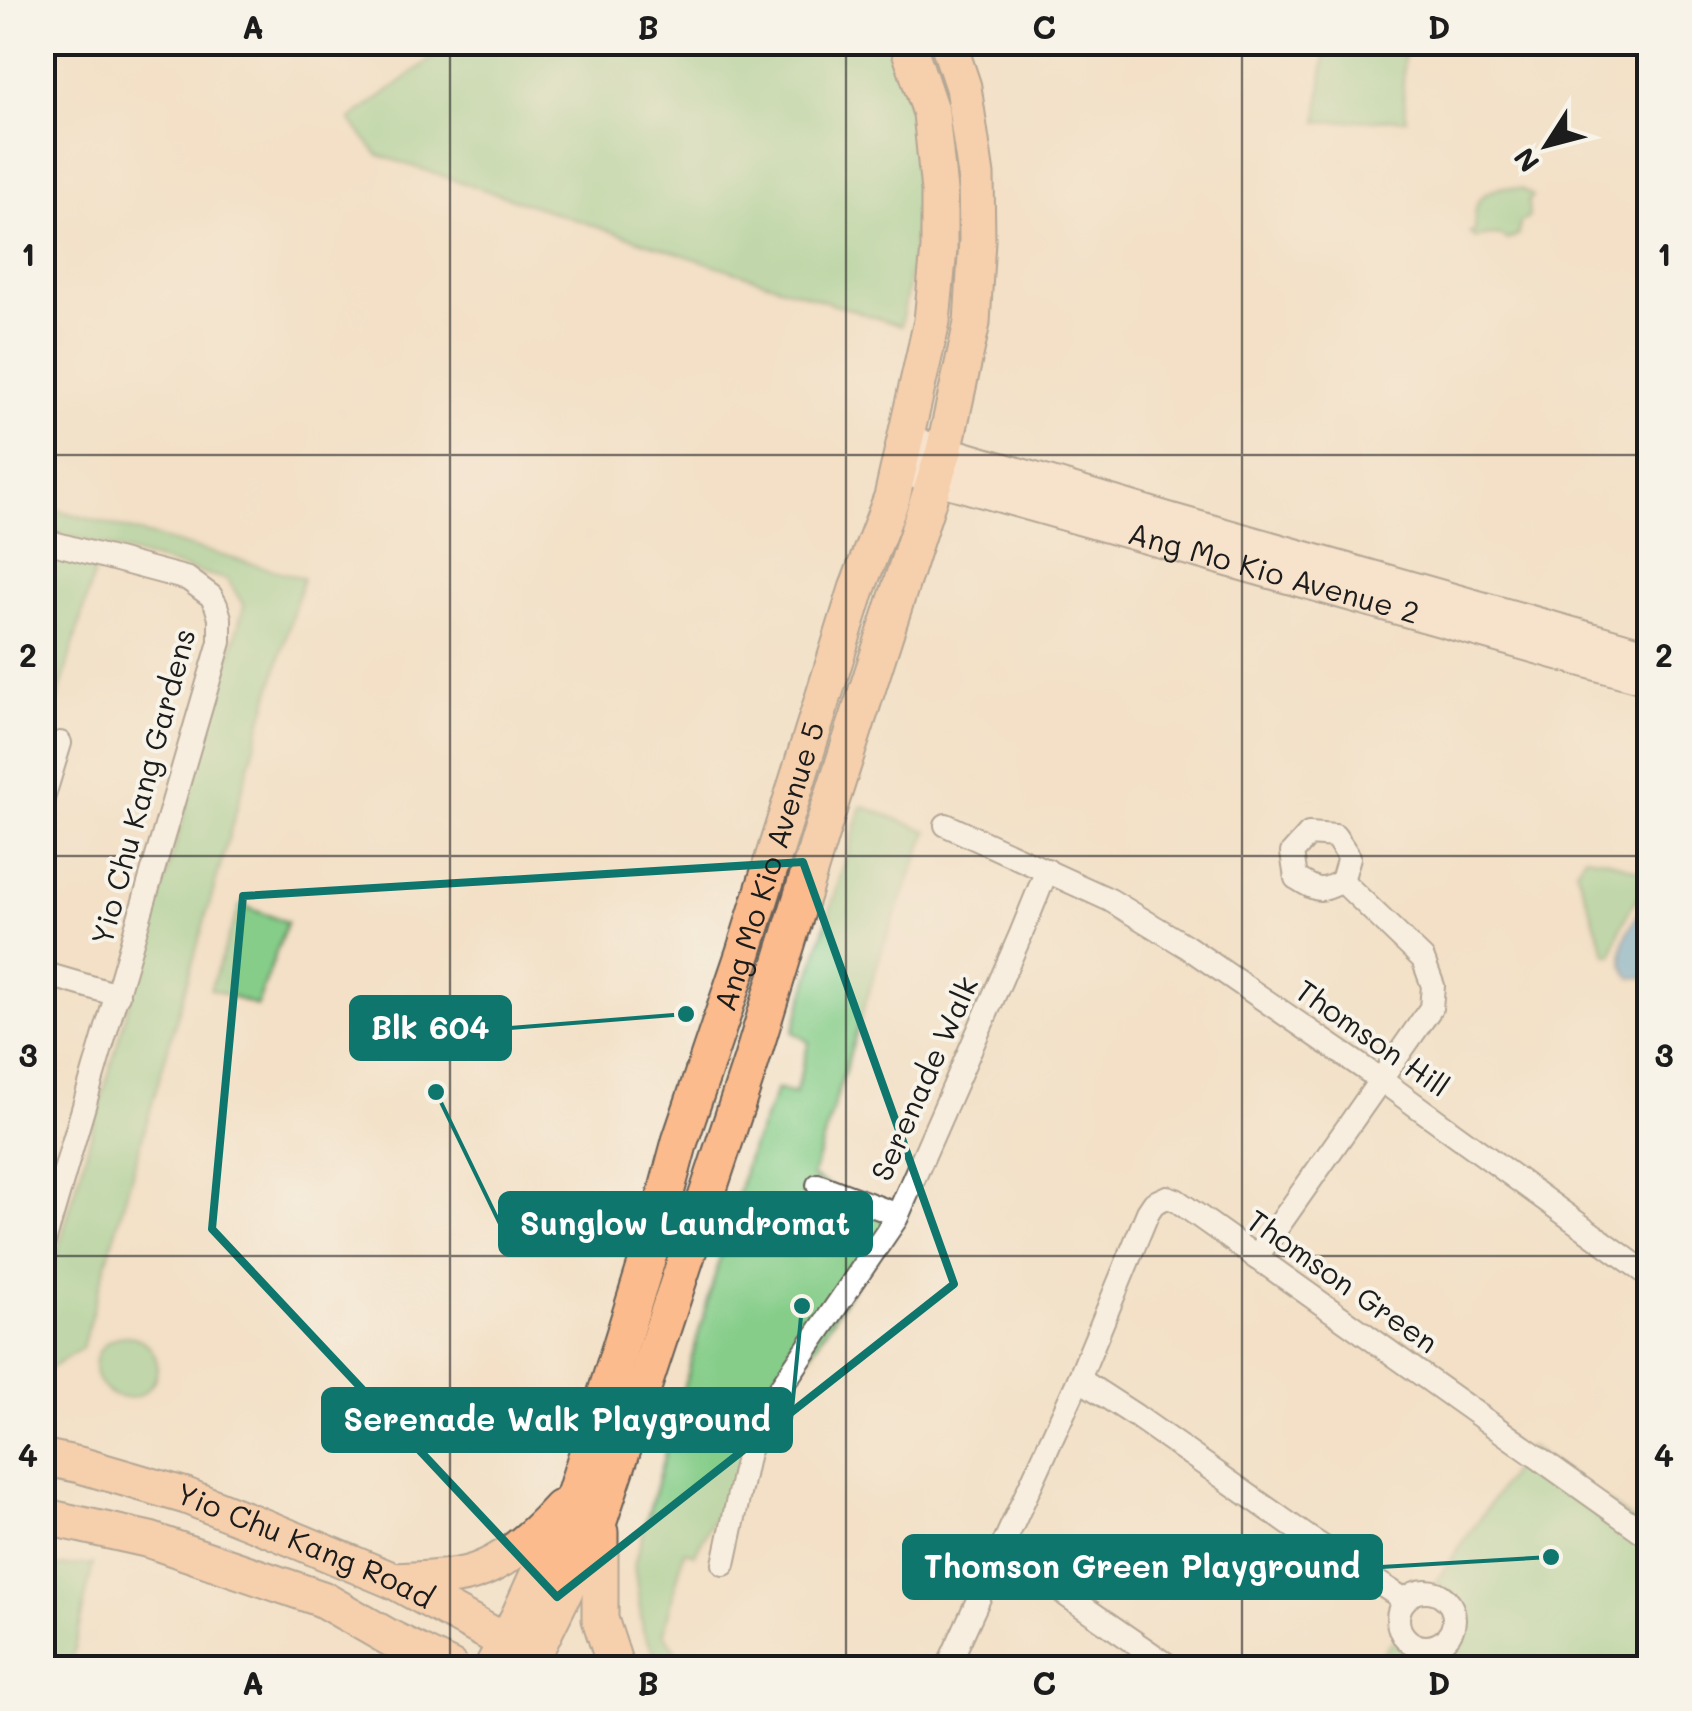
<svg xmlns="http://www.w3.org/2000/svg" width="1692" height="1711" font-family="Mali,sans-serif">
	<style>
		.green { fill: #85cd89; stroke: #507452; stroke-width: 2.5 }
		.water { fill: #5aa6d3; stroke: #3b6178; stroke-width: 2.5 }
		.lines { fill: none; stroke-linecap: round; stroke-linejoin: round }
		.minor-casing { stroke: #676158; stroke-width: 26 }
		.secondary-casing { stroke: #676158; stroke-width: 34 }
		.primary-casing { stroke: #676158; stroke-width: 39 }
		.minor { stroke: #fff; stroke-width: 22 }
		.secondary { stroke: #fde4d1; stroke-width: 30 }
		.primary { stroke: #fbbb8d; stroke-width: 35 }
		.marked { fill: none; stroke: #0f766e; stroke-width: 8; stroke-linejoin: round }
		.grid { fill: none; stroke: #1c1c1c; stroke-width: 2.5; stroke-opacity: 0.55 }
		.labels { text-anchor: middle; stroke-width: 8; stroke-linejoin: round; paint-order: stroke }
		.street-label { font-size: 30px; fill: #1c1c1c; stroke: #f7f3e8 }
		.leader { fill: none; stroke: #0f766e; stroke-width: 4 }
		.callout-dot { fill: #0f766e; stroke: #f7f3e8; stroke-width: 4 }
		.callout { fill: #0f766e; stroke: #0f766e; stroke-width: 4 }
		.callout-label { font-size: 32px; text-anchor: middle; font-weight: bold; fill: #fff }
		.neatline { fill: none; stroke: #1c1c1c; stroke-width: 4 }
		.grid-label { font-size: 32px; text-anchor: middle; font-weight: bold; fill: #1c1c1c }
	</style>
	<rect width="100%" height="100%" fill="#f7f3e8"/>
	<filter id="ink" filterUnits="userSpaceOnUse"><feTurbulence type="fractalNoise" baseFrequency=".01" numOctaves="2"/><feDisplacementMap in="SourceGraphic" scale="20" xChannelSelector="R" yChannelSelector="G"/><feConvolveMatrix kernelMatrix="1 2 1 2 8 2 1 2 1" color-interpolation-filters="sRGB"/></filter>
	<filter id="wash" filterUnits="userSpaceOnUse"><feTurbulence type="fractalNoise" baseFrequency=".0048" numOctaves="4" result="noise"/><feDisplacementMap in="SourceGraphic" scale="40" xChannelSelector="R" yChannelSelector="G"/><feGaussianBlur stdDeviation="2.25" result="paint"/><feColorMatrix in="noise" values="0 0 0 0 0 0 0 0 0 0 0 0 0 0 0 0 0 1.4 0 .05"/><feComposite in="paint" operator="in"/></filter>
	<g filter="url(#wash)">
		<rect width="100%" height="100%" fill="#f3e0c6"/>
		<g class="green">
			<path d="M452,43H895C913,103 920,180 914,242C912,270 905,299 901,326L378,155L350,120Z"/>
			<polygon points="1326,43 1404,43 1403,90 1407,119 1318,122"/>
			<path d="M1503,187L1521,189L1533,196L1528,202L1529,216L1520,223L1519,235L1507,240C1500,232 1485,236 1475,238L1470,232L1475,231C1475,205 1473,195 1503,187Z"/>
			<polygon points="43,506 303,578 82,1348 43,1373 43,1301 244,606 228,580 43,529"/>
			<polygon points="43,542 98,559 43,751"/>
			<polygon points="862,806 928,831 882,949 812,1177 896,1219 748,1452 695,1554 684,1551 664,1633 686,1668 662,1668 643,1631 634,1565 748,1157 777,1089 795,1094 809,1042 793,1032"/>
			<path d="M1585,856L1606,859L1647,874V886C1628,908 1619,928 1612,955L1606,954L1576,869Z"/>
			<polygon points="240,905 287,922 257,1006 210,989"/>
			<circle cx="126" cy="1367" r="31"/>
			<path d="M1529,1447L1649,1532V1608L1637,1668H1372L1392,1641C1403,1648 1415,1656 1429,1655C1457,1654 1476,1618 1455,1596C1449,1591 1441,1587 1435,1583Z"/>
			<polygon points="93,1564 70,1668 43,1668 43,1568"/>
		</g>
		<path class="water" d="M1649,902V977L1631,978C1610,956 1631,919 1649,902Z"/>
	</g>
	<g filter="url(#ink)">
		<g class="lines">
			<g class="minor-casing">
				<g id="minor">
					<polyline points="42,540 188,579 211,596 216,605 220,618 220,642 42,1249"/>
					<polyline points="42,802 60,743"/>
					<polyline points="946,825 1110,900 1186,946 1381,1080 1650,1276"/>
					<path d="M1309,834L1335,836L1349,857L1342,881C1319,894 1317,890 1296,878L1292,853Z"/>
					<polyline points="42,973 118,995"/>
					<polyline points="818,1185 898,1215"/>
					<polyline points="1256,1258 1431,1008 1433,986 1423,959 1342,881"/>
					<polyline points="1079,1379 1136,1416 1309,1538 1405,1600"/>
					<polyline points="1002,1551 1172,1668"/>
					<polyline points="724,1564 748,1452 776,1394 896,1219 1021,934 1047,870"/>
					<circle cx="1426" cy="1619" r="28"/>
					<polyline points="947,1668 1079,1379 1148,1212 1154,1203 1167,1197 1176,1200 1650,1537"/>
				</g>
			</g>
			<g class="secondary-casing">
				<g id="secondary">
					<polyline points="904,441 944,451 1172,519 1650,655"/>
					<path id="s1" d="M898,468L1650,680"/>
				</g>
			</g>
			<g class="primary-casing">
				<g id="primary">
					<path id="s2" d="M42,1457L80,1465L186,1496L274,1531L394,1581L526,1653"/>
					<polyline points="42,1516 150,1540 322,1599 390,1638 451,1668"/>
					<polyline points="600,1532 600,1619 616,1668"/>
					<path d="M394,1581C415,1580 436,1579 457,1576C498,1570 533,1538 560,1508"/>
					<path id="s3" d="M492,1668L519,1616L575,1492L653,1241L680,1141L744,952L857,589L892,497L932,321L939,249V191L931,113L907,42"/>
					<polyline points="527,1668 599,1521 750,1065 821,833 944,451 972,323 977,240 976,175 963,87 948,42"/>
				</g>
			</g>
			<use href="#minor" class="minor"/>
			<use href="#secondary" class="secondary"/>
			<use href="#primary" class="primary"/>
		</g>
	</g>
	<path d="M0 0H1692V1711H0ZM803,862L954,1284L557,1597L212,1229L243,896Z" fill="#f3e0c6" fill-opacity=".55" fill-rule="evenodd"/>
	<path class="marked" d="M803,862L954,1284L557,1597L212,1229L243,896Z"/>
	<path class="grid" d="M450,42V1668M846,42V1668M1242,42V1668M42,455H1650M42,856H1650M42,1256H1650"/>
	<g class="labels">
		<g class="street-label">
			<text dy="10" stroke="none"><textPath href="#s1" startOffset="390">Ang Mo Kio Avenue 2</textPath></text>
			<text transform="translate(144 787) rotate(-75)" y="10">Yio Chu Kang Gardens</text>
			<text dy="10" stroke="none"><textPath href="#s3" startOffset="850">Ang Mo Kio Avenue 5</textPath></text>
			<text transform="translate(1372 1039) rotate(35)" y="10">Thomson Hill</text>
			<text transform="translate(925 1079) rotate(-66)" y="10">Serenade Walk</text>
			<text transform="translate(1342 1282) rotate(35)" y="10">Thomson Green</text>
			<text dy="10" stroke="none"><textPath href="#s2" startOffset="278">Yio Chu Kang Road</textPath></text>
		</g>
	</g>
	<path class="leader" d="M686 1014L510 1028M436 1092L500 1224M802 1306L791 1420M1551 1557L1381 1567"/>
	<g class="callout-dot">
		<circle cx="686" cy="1014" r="10"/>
		<circle cx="436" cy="1092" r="10"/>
		<circle cx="802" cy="1306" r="10"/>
		<circle cx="1551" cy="1557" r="10"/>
	</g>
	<g class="callout">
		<rect x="351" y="997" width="159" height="62" rx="10"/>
		<rect x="500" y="1193" width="371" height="62" rx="10"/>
		<rect x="323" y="1389" width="468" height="62" rx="10"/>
		<rect x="904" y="1536" width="477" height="62" rx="10"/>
	</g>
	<g class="callout-label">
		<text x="430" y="1039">Blk 604</text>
		<text x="685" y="1235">Sunglow Laundromat</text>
		<text x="557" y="1431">Serenade Walk Playground</text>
		<text x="1142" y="1578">Thomson Green Playground</text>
	</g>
	<rect width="1692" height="1711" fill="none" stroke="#f7f3e8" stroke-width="110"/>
	<g transform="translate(1547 145) rotate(234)" stroke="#f7f3e8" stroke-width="8" paint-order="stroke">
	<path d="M0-8L18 38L0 25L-18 38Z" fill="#1c1c1c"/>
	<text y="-15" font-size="28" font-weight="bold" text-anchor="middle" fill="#1c1c1c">N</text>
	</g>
	<rect x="55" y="55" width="1582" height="1601" class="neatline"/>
	<g class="grid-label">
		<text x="253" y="39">A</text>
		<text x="648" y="39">B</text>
		<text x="1044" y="39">C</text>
		<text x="1439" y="39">D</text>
		<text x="28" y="266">1</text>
		<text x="1664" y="266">1</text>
		<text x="28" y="667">2</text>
		<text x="1664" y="667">2</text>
		<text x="28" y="1067">3</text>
		<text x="1664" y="1067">3</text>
		<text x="28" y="1467">4</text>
		<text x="1664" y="1467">4</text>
		<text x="253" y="1695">A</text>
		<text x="648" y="1695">B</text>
		<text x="1044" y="1695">C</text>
		<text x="1439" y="1695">D</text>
	</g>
</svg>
